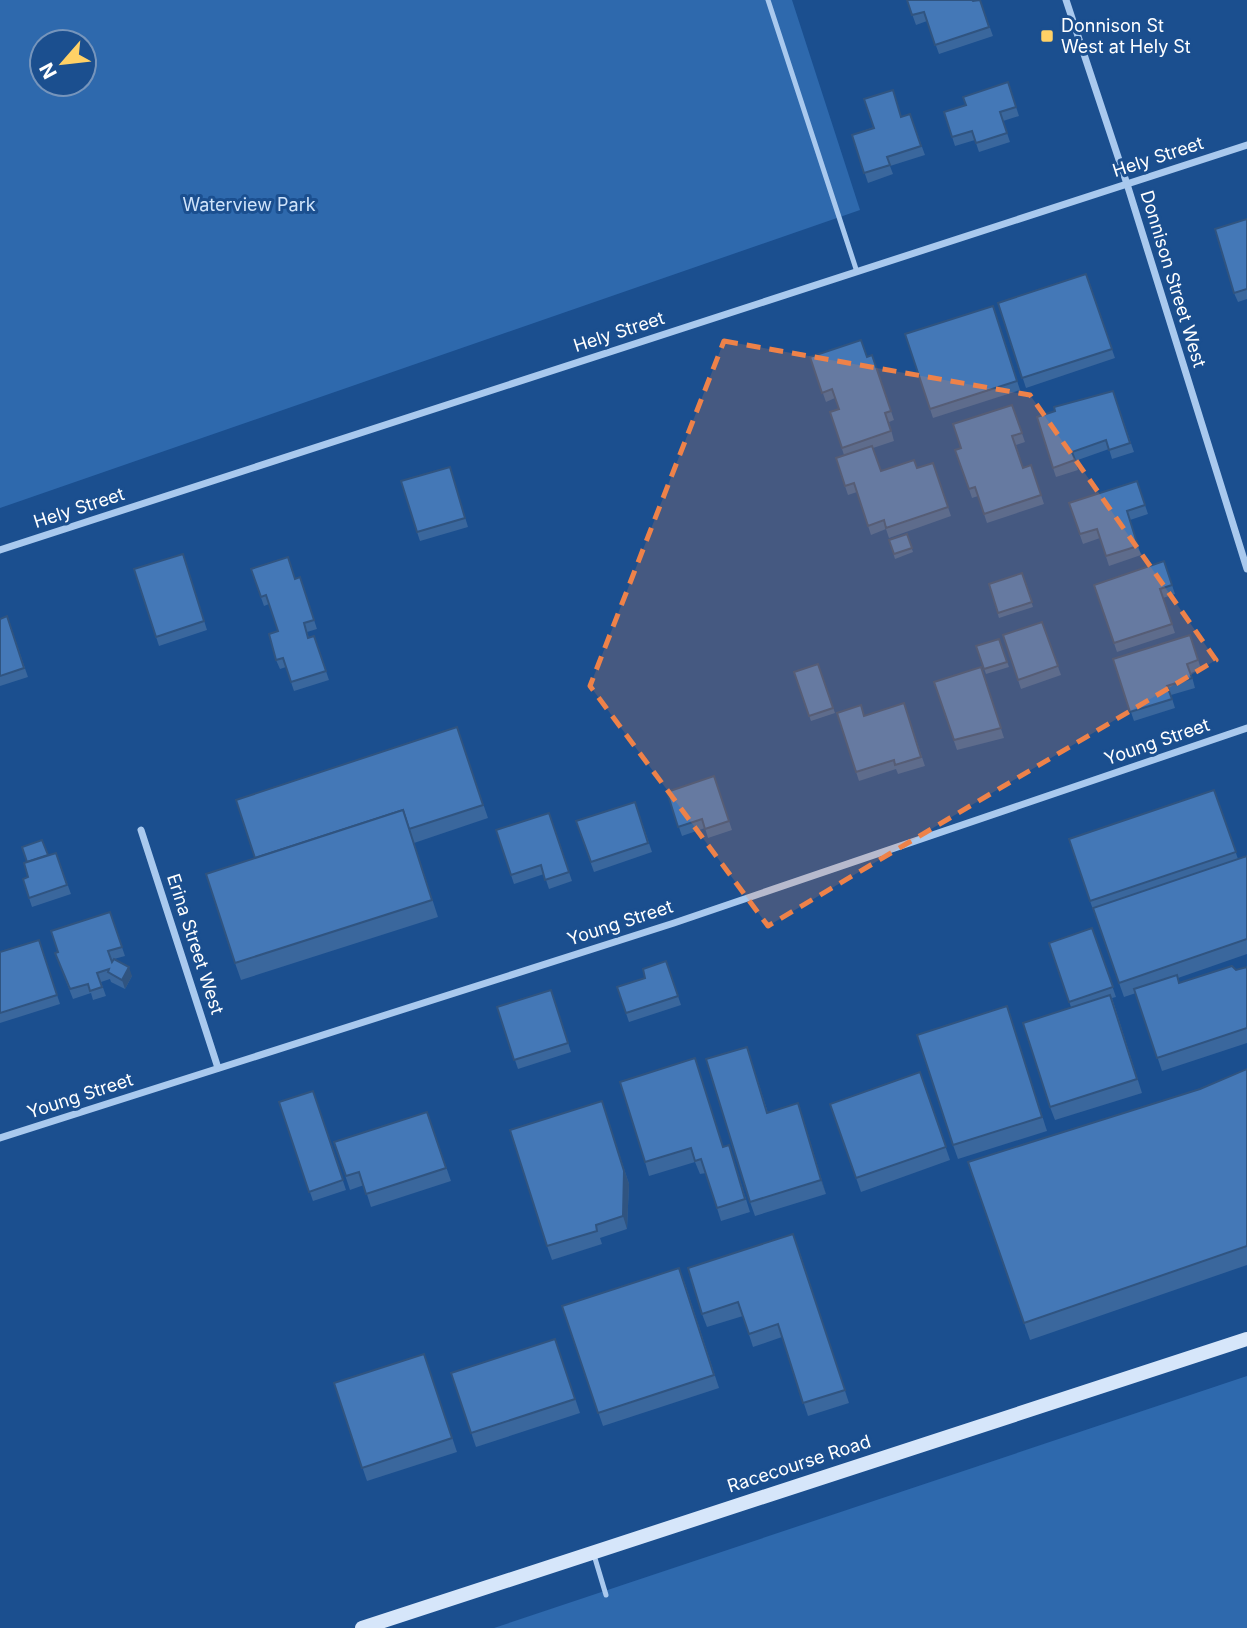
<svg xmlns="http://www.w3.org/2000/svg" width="1247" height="1628" font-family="Inter,sans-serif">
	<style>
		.green { fill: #2e69ad; fill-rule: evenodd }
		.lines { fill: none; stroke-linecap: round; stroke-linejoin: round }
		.lane { stroke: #a9c9ee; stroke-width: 5 }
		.street { stroke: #a9c9ee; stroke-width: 7 }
		.secondary { stroke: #d6e6fa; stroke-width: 14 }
		.wall { fill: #3a679d }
		.shaded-wall { fill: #305480 }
		.building { fill: #4478b7; stroke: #305480; stroke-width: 2 }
		.marked { fill: #ee8249; fill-opacity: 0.2; stroke: #ee8249; stroke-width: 5; stroke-dasharray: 14 9; stroke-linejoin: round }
		.poi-dot { fill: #ffd166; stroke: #1b4f8f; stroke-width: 2.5 }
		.labels { text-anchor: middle; stroke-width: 6; stroke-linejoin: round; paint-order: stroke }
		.poi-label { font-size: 18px; fill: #fff; stroke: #1b4f8f; text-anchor: start }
		.street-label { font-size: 18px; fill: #fff; stroke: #1b4f8f }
		.park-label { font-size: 18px; fill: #cfe3fa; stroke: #1b4f8f }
	</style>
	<rect width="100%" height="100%" fill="#1b4f8f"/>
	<g class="green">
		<path d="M0,0H792L860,210L0,508ZM42,42H84V84H42Z"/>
		<polygon points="1247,1376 1247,1628 494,1628"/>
	</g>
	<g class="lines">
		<g class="lane">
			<polyline points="768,0 857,272"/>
			<polyline points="594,1555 606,1595"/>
		</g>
		<g class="street">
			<polyline points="1066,0 1127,184 1247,569"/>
			<polyline points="0,550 1247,145"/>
			<polyline points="141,830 218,1068"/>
			<polyline points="0,1138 674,923 1247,728"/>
		</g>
		<polyline class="secondary" points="362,1628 1247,1339"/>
	</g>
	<g class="wall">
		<polygon points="907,0 980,0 993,36 939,54 927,21 916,25"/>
		<polygon points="1008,82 1019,116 1003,121 1010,142 979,152 975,140 955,146 944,112 966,105"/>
		<polygon points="910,114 925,155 890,166 893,174 868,183 852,135"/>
		<polygon points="1247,219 1247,299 1238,302 1234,293"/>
		<polygon points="1086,274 1115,358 1026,388 998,303"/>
		<polygon points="993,306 1020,390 933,418 905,334"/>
		<polygon points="872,355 894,420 889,422 894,441 873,448 881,471 918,468 933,463 951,516 889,538 886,529 871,535 857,492 848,495 845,486 844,455 830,412 839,409 835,398 826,402 810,357 867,357"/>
		<polygon points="1113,391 1134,452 1112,459 1109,449 1075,461 1078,470 1056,477 1053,468"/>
		<polygon points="1012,405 1025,442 1016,445 1023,468 1031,465 1044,504 987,523 978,496 972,498 969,489 961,448"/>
		<polygon points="450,467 468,527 420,541 417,532"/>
		<polygon points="1137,481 1148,514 1130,520 1141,555 1109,566 1100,538 1083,544 1069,503"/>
		<polygon points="907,534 913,552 895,559 889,540"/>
		<polygon points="183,554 207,630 159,646 134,569"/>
		<polygon points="1164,561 1175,594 1163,598 1175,633 1117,652 1094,585"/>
		<polygon points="251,569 295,579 300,577 317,629 307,632 309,638 314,636 329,680 294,691 286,667 280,669 276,660 278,631 269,604 264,606"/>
		<polygon points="1022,573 1033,607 999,618 989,584"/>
		<polygon points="7,616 28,677 0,686 0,619"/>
		<polygon points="1042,622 1061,675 1021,689 1003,635"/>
		<polygon points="1190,635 1201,669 1191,673 1195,688 1171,695 1175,708 1134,721 1113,659"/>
		<polygon points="999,639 1009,667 986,674 976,646"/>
		<polygon points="818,664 835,713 811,721 794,672"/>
		<polygon points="981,667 1004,738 957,750 934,682"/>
		<polygon points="904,703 925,766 898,774 896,769 859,781 837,713 865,716"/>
		<polygon points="457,727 488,818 414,843 438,917 241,980 235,963 255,858"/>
		<polygon points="714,776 732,830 708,838 705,828 682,836 667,792"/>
		<polygon points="1214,790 1238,859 1247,856 1247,954 1178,978 1179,983 1236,970 1247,967 1247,1043 1162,1071 1136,993 1124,997 1090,901"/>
		<polygon points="635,802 652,852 594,872 576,821"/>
		<polygon points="549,813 572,881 549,889 544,874 514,884 496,830"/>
		<polygon points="56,853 71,894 32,907 29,898 28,877 48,855"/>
		<polygon points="110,912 125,956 114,959 132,976 125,989 111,982 110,979 101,982 106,996 93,1000 91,993 73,999 55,953"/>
		<polygon points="1092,928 1116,997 1112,998 1142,1093 1055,1120 1050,1107 1071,1007 1049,943"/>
		<polygon points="39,940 60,1004 0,1023 0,952"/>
		<polygon points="666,961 681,1005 629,1022 617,987 645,978"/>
		<polygon points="551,990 571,1052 518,1069 497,1007"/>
		<polygon points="1007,1006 1047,1131 958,1159 953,1145"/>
		<polygon points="747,1047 768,1113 798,1103 826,1194 755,1216 750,1202"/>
		<polygon points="695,1058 723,1147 729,1145 750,1212 721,1221 706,1173 700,1174 695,1162 649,1176 645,1162"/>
		<polygon points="1247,1069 1247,1265 1030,1340 968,1162 1200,1089"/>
		<polygon points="920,1072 950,1160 861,1192 830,1104"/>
		<polygon points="313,1091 346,1190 313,1201 279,1102"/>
		<polygon points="602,1101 629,1184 627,1229 600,1238 602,1244 552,1260 547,1246"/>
		<polygon points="427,1112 451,1181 371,1207 364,1185 350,1190 334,1142"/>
		<polygon points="798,1247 849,1403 808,1416 782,1337 753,1347 743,1316 707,1327 702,1314"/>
		<polygon points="684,1281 719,1388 603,1426 562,1306"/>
		<polygon points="555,1339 580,1413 476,1447 451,1373"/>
		<polygon points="424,1354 457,1452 367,1481 334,1383"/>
	</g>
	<g class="shaded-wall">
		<polygon points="129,967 132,976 125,989 122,980"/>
		<polygon points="602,1101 629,1184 627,1229 623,1216"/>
		<polygon points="798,1103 803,1117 826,1194 821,1180"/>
	</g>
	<g class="building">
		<polygon points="907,0 972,0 973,1 980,0 989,27 935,45 924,12 912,15"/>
		<polygon points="1008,82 1016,107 1000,112 1007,133 976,143 972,131 952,137 944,112 966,105 963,97"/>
		<polygon points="893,90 901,117 910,114 921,146 887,157 890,165 864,173 852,135 874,128 864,99"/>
		<polygon points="1247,219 1247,289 1234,293 1215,229"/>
		<polygon points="1086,274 1112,349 1022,378 998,303"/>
		<polygon points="993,306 1017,381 930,409 905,334"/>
		<polygon points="861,340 867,357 872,355 891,411 885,413 891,431 842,448 830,412 839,409 832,389 822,393 810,357"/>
		<polygon points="1113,391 1130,443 1109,450 1106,440 1072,452 1075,460 1053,468 1037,417 1055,411 1054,407"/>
		<polygon points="1012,405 1022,433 1012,436 1023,468 1031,465 1041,495 984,514 975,487 969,489 955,450 961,448 953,424"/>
		<polygon points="872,446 881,471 914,460 917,468 933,463 948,507 886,528 884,520 868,526 854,483 845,486 836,458"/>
		<polygon points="450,467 465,518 417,532 401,481"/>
		<polygon points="1137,481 1145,505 1127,511 1138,546 1106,556 1097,529 1080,534 1069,503"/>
		<polygon points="907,534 912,548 894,554 889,540"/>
		<polygon points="183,554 204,621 156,637 134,569"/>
		<polygon points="288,557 295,579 300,577 314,620 304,623 308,638 314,636 326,671 291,682 283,658 276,660 269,634 278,631 266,595 261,597 251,569"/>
		<polygon points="1164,561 1172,585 1160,589 1172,624 1114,643 1094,585"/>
		<polygon points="1022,573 1032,602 998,613 989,584"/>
		<polygon points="7,616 24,668 0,676 0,619"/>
		<polygon points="1042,622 1058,666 1018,680 1003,635"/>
		<polygon points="1190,635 1198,660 1187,664 1192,678 1167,686 1172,699 1130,712 1113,659"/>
		<polygon points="999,639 1007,662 984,669 976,646"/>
		<polygon points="818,664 833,708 809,716 794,672"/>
		<polygon points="981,667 1001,728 954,740 934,682"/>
		<polygon points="904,703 921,757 895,765 894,760 856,772 837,713 861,705 864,716"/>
		<polygon points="457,727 483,805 409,829 403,810 255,858 236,800"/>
		<polygon points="714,776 729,821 705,829 702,819 678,827 667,792"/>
		<polygon points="1214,790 1236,852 1090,901 1069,839"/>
		<polygon points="635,802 648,843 591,862 576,821"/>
		<polygon points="403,810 432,900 235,963 206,874"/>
		<polygon points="549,813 569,872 545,880 541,865 511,875 496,830"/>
		<polygon points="42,840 48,855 27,862 22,847"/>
		<polygon points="56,853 67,885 29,898 23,879 28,877 24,863"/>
		<polygon points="1247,856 1247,939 1119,983 1093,908"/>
		<polygon points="110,912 122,947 108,951 112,962 114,959 129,967 122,980 108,972 109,969 97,973 102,987 90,991 88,984 70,989 55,953 58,952 51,931"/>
		<polygon points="1092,928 1113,987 1069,1002 1049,943"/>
		<polygon points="39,940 57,995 0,1013 0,952"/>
		<polygon points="666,961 678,996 626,1013 617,987 645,978 643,969"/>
		<polygon points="1232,966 1236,970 1247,967 1247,1028 1157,1058 1134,989 1177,975 1179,983"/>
		<polygon points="551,990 568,1043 514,1060 497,1007"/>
		<polygon points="1110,995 1137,1079 1050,1107 1023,1023"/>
		<polygon points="1007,1006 1042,1117 953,1145 917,1035"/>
		<polygon points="747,1047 767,1113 798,1103 821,1180 750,1202 706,1059"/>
		<polygon points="695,1058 723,1147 729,1145 745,1199 717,1208 701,1159 695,1161 691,1148 645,1162 620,1082"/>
		<polygon points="1247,1069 1247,1246 1024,1323 968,1162 1200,1089"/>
		<polygon points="920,1072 946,1147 856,1178 830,1104"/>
		<polygon points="313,1091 343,1180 309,1192 279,1102"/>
		<polygon points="602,1101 624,1171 623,1216 596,1225 597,1231 547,1246 510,1130"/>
		<polygon points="427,1112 446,1168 366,1194 359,1172 346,1176 334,1142"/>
		<polygon points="793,1234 845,1390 803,1403 778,1324 749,1334 738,1302 702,1314 688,1268"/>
		<polygon points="679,1268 714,1375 598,1413 562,1306"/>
		<polygon points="555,1339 575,1399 471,1433 451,1373"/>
		<polygon points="424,1354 452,1438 362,1468 334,1383"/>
	</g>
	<path class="marked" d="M724,341L1030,395L1216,660L768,926L590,686Z"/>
	<rect class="poi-dot" x="1040" y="29" width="14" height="14" rx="3.5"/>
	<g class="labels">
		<g class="poi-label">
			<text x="1061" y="32">Donnison St<tspan x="1061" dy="21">West at Hely St</tspan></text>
		</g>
		<g class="street-label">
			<text transform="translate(1158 157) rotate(-18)" y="6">Hely Street</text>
			<text transform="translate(1173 279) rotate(73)" y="6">Donnison Street West</text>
			<text transform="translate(619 332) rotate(-18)" y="6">Hely Street</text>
			<text transform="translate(79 508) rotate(-18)" y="6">Hely Street</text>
			<text transform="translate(1157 742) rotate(-19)" y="6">Young Street</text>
			<text transform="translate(620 923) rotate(-18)" y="6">Young Street</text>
			<text transform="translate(195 944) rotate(72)" y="6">Erina Street West</text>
			<text transform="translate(80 1096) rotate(-18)" y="6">Young Street</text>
			<text transform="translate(799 1464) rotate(-18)" y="6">Racecourse Road</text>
		</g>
		<g class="park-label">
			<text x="249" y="211">Waterview Park</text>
		</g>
	</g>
	<g transform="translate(63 63) rotate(242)"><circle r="33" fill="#1b4f8f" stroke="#7695bc" stroke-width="2"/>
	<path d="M0-5L12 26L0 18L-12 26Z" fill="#ffd166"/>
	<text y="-10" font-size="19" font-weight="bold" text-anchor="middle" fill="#ffffff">N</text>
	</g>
</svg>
